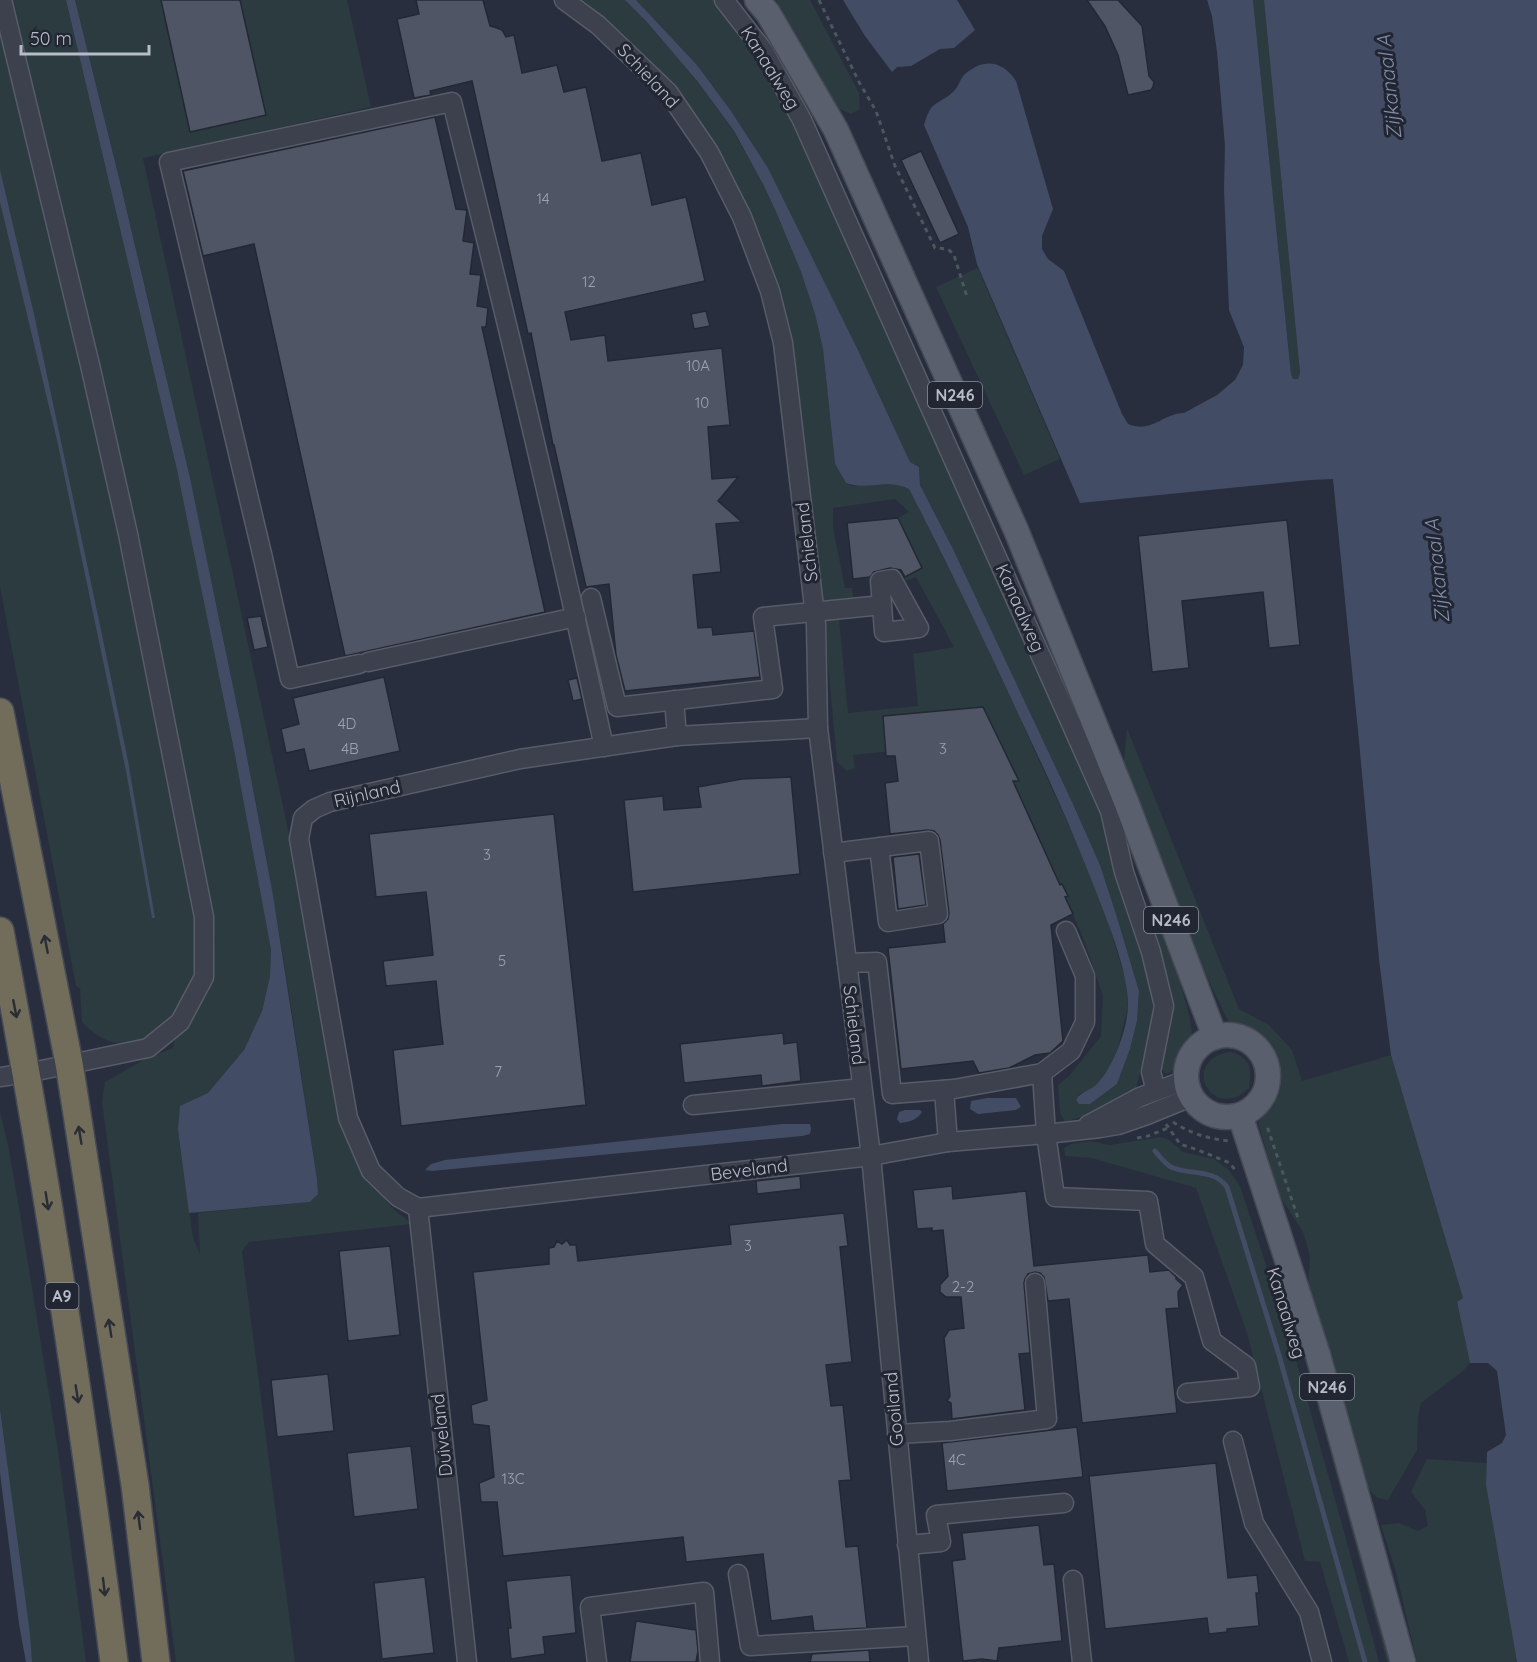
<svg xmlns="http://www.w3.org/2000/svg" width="1537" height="1662" font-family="Quicksand,sans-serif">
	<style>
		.green { fill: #2b3b3f }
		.water { fill: #424c65 }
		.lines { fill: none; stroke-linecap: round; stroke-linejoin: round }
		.stream { stroke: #424c65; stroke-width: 5 }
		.building { fill: #4f5565; stroke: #232834; stroke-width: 1.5 }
		.minor-casing { stroke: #575c68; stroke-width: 21 }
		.major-casing { stroke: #454a56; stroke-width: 27 }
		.highway-casing { stroke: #444955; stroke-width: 30 }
		.path { stroke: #4a585d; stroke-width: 3; stroke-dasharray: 4.5 4.5; stroke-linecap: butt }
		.minor { stroke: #3c414d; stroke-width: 18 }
		.major { stroke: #5a5f6d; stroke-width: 24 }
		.highway { stroke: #726c5a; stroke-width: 27 }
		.oneway { stroke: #292d36 }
		.labels { text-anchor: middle; stroke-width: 6; stroke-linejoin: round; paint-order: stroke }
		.number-label { font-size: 15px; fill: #9ea2af }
		.shield { fill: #212632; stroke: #8b8f9b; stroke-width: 1.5 }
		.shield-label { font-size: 16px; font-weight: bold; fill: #b8bcc8 }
		.street-label { font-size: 18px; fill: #b8bcc8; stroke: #212632 }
		.water-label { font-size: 20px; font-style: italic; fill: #848fab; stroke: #212632 }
	</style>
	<rect width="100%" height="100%" fill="#282e3d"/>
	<g class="green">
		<path d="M9,0H66L177,470L234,750L271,950L270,976L262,1011L244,1050L178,1130L193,1238L200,1254L198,1213L310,1202L318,1194L317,1179C298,1055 281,931 257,809C206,537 142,268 75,0H347L371,107L143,158L288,829L341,1126L354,1156L391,1207L412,1224L249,1242L242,1251L295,1662H176L102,1102L105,1082L145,1059L173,1048L176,1033L211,979L215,942L211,913L110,417L57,184Z"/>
		<polygon points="577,0 625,0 646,21 698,82 734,132 764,186 777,214 801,272 815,314 823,349 835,464 846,483 853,486 898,484 909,489 983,638 1081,852 1108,922 1126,981 1128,1007 1116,1055 1104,1077 1094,1087 1078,1095 1090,1104 1117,1084 1130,1049 1137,1021 1139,991 1116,914 1100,865 1073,804 953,549 920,485 919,467 910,462 858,350 768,168 731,111 697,65 636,0 716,0 728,13 791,107 1104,810 1147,962 1153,999 1153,1019 1136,1089 1127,1092 1091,1114 1065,1122 1060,1113 1058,1085 1069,1076 1101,1036 1103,996 1082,935 1016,789 930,747 853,755 855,768 847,771 837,762 824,620 839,618 848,713 918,706 913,654 954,647 916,577 905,581 905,577 922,568 898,518 909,512 895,499 833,508 833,528 845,588 852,588 854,599 823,602 807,466 785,311 764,248 730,178"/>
		<polygon points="776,0 810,0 859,93 860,109 851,114 839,109"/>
		<polygon points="1253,0 1264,0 1300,373 1298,379 1293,379 1291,374"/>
		<path d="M0,16L98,428L199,928C199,939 201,960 198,970C193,983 184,1001 177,1012C173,1018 165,1023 160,1028C131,1052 106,1047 82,1022L80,988L76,986L0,587Z"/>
		<polygon points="978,268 1060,459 1024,475 936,287"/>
		<path d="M1127,728L1239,1009L1269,1025L1292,1050L1302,1081L1391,1055L1463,1298L1457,1302L1470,1363L1463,1371L1421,1403L1418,1417L1417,1450L1388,1500C1373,1499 1371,1491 1363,1480L1308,1284L1310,1256L1303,1232L1279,1195L1258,1122L1268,1104L1276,1084L1275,1067L1262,1044L1235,1030L1226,1017L1203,968L1123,772Z"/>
		<polygon points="1154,921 1170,946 1190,1018 1192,1034 1189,1046 1183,1055 1178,1068 1166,1074 1160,1068 1166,1048 1167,995 1149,924"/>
		<path d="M1232,1052C1251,1059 1252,1069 1249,1088C1244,1092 1239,1097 1233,1098C1202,1105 1187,1057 1232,1052Z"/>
		<polygon points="0,1111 9,1150 20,1213 58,1450 86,1662 32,1662 0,1409"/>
		<polygon points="1161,1137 1169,1140 1183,1152 1214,1159 1229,1170 1240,1186 1287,1328 1343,1528 1379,1662 1349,1662 1320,1562 1305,1561 1247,1333 1196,1188 1092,1158 1065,1156 1064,1148 1071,1144 1090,1141 1109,1145"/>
		<polygon points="1261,1216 1272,1231 1394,1662 1387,1662 1309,1374"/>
		<polygon points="1427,1459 1487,1463 1486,1485 1517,1662 1417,1662 1396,1572 1381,1525 1399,1523 1418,1531 1428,1526 1425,1510 1411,1492"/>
	</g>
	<g class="water">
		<polygon points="66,0 75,0 120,182 190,478 241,725 273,895 317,1179 318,1194 310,1202 189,1213 178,1130 180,1106 208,1093 244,1050 262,1011 270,976 271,950 234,750 177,470"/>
		<path d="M625,0H636L697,65L731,111L768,168L858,350L910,462L919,467L920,485L953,549L1073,804L1100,865L1116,914L1139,991L1137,1021L1130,1049L1117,1084L1090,1104H1079L1076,1100C1080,1092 1091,1090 1097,1084C1113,1068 1128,1028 1128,1005C1128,969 1106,918 1093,884C1071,827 1046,772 1020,718C985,641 948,565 909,489C888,478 868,491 846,483L835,464L823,349L815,314L801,272L777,214L764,186L734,131L698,82L646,21Z"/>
		<polygon points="843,0 957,0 975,30 954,48 940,49 911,66 897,67 892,72 865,36"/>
		<path d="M1207,0H1253L1291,374L1293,379H1298L1300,373L1264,0H1537V1662H1517L1486,1485L1487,1452L1502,1443L1506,1435L1497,1371L1488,1363H1470L1457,1302L1463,1298L1391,1055L1379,959L1359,741L1333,479L1310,480L1080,503L977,264L968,227L924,125C932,98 937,107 954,91C959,86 960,79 964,75C983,58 1002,60 1016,81L1053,209L1042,236V249L1048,259L1064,271L1122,414L1128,424C1152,434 1163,413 1184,413L1217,395L1235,380L1243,365L1244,347L1229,310L1224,190L1225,146L1217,52L1212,16Z"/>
		<polygon points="0,170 34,314 101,630 128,761 155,918 152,918 126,771 57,440 0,202"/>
		<polygon points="987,1098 1016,1098 1021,1107 1016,1110 978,1114 970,1109 971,1101"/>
		<path d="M905,1110H920L922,1112C917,1120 909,1122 900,1123L897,1119L899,1112Z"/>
		<polygon points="782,1124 810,1124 811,1129 810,1134 802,1136 432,1171 425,1170 431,1164 445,1160"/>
		<polygon points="0,1409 30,1634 32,1662 26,1662 19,1624 0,1473"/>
	</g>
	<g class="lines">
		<path class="stream" d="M1155,1151C1160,1157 1166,1165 1173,1168C1192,1175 1214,1169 1227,1187L1279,1355L1365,1662"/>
	</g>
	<g class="building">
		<polygon points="161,0 240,0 266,115 190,132"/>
		<polygon points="416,0 483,0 490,26 497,28 502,30 506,37 514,35 522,73 557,65 564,92 586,87 602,161 641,153 652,205 686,197 705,281 565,312 571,340 605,335 608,361 722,348 730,425 708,427 712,479 738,477 718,501 742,522 716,524 721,572 693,575 698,628 712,627 713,635 754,631 760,677 625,691 616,655 609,584 586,587 554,445 553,445 531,333 528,334 472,81 430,91 431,95 414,98 397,19 419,14"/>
		<polygon points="1087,0 1118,0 1142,26 1149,76 1154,82 1153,87 1151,90 1128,95 1118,55 1105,26"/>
		<polygon points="435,117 456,209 467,210 463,241 474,243 470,274 481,275 477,306 488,308 486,327 482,327 545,612 345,656 254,244 203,256 183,171"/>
		<polygon points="921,151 959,234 940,243 901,160"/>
		<polygon points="706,311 710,326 694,329 691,314"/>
		<polygon points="898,518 922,568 905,577 901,570 890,568 874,572 870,577 853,579 847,523"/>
		<polygon points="1287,520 1300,645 1269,648 1263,592 1182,601 1189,668 1152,672 1138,536"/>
		<polygon points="261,616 268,647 254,650 247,618"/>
		<polygon points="384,677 400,751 309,771 304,749 286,753 281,729 299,724 293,698"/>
		<polygon points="577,678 582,699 573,701 568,680"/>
		<polygon points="983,707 1019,781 1013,781 1060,885 1062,884 1068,896 1065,897 1073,914 1051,925 1063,1041 1050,1053 1035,1055 1009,1068 979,1073 973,1061 901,1069 888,948 945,942 943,924 948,919 949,913 940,840 938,835 934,831 928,830 890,834 885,783 898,781 895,756 886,756 883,716"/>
		<polygon points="791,777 800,874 633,892 624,800 663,796 664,810 701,807 698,787 742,779"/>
		<polygon points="554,814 586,1105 401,1126 393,1050 443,1044 440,1019 436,981 386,986 383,961 433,955 429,917 426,892 376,897 369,834"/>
		<polygon points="919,854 926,905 898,909 893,857"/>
		<polygon points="783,1033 784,1044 797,1042 801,1081 762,1086 761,1075 684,1083 680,1044"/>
		<polygon points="800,1176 801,1189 757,1194 756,1181"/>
		<polygon points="952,1186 953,1199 1026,1191 1034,1266 1148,1255 1150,1272 1169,1270 1176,1277 1176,1279 1183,1285 1178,1292 1179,1308 1166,1309 1177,1413 1082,1423 1069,1299 1048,1301 1044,1277 1040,1273 1035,1272 1028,1274 1025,1279 1024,1283 1030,1353 1019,1354 1025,1410 952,1419 951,1403 947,1401 950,1396 944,1338 949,1330 964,1328 961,1297 946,1297 940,1292 940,1285 948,1276 943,1230 932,1231 932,1228 917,1229 913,1190"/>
		<polygon points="844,1213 848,1246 840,1247 852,1362 826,1365 831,1406 843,1405 851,1480 839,1481 846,1547 858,1546 867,1628 814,1631 812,1616 771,1621 763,1554 686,1562 683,1537 503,1556 497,1502 481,1502 479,1483 494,1477 489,1426 473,1424 471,1405 487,1400 473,1272 549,1264 549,1248 554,1247 557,1241 562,1244 567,1240 570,1245 576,1245 578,1261 731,1244 729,1225"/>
		<polygon points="390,1246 400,1335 348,1341 339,1251"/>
		<polygon points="328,1374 334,1431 277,1437 271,1380"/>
		<polygon points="1077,1427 1083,1477 947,1491 942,1443"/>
		<polygon points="411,1446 418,1509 354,1517 347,1453"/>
		<polygon points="1216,1463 1228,1578 1257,1575 1259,1593 1256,1593 1259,1626 1227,1629 1227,1632 1209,1634 1207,1618 1105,1629 1089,1476"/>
		<polygon points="1039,1525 1044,1565 1054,1564 1062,1641 999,1648 997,1661 982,1659 963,1661 952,1561 965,1559 962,1533"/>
		<polygon points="571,1575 576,1633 543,1637 545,1654 511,1659 508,1628 511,1628 506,1581"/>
		<polygon points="425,1577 434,1653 382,1659 374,1583"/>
		<polygon points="636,1621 696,1630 698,1651 696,1662 630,1662"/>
		<polygon points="869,1650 870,1662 810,1662 812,1654"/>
	</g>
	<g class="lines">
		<g class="minor-casing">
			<g id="minor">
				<polyline points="564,0 598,25 668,92 709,152 742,217 770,291 783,343 816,624 818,728 871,1156 919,1662"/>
				<polyline points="724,0 763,50 802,120 1110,811 1124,872 1151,952 1164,1006 1151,1072 1156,1091"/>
				<polyline points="591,598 617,707 773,689 763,617 882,605 884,632 919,628 892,579 880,581 882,605"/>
				<polyline points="368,662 576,617"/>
				<path d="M359,664L290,679L263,558L169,162L452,102C506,316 557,531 604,747"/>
				<polyline points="674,700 677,736"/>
				<polyline points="833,853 929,841 938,914 888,922 879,847"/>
				<polyline points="847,963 877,962 892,1094 954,1089 1042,1073 1071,1051 1085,1022 1085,976 1066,931"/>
				<polyline points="1042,1073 1046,1134 1055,1197 1148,1201 1155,1244 1194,1277 1212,1341 1246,1366 1250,1387 1187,1393"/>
				<polyline points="0,1077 27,1073 148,1048 180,1022 204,977 204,917 128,534 90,365 2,0"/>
				<polyline points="944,1090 948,1142"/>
				<polyline points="693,1105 862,1088"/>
				<polyline points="1088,1125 1140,1097 1186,1080"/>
				<polyline points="418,1208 398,1197 371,1171 348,1118 299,839 303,818 314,809 330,802 520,759 677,736 818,728"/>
				<polyline points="418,1208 871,1156 948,1142 1046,1134 1100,1128 1118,1125 1147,1115 1191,1097"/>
				<polyline points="418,1208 467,1662"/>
				<polyline points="897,1434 950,1431 1047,1419 1035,1283"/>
				<polyline points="1233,1441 1254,1523 1309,1612 1322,1662"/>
				<polyline points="907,1545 941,1542 936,1515 1064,1503"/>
				<polyline points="738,1574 750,1646 916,1636"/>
				<polyline points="1073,1580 1082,1662"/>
				<polyline points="597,1662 590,1607 704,1592 710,1662"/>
			</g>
		</g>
		<g class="major-casing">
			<g id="major">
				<polyline points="757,0 768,13 836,130 1016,530 1127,804 1215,1037"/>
				<circle cx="1227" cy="1076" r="41"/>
				<polyline points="1240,1115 1318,1355 1403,1662"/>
			</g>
		</g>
		<g class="highway-casing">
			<g id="highway">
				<polyline points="0,712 69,1063 135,1485 156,1662"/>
				<path d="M0,931C46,1173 83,1417 114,1662"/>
			</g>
		</g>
		<g class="path">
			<polyline points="819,0 859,82 876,111 895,166 935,248 948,249 954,255 967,297"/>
			<path d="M1173,1122C1189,1133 1209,1139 1229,1141"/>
			<polyline points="1166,1124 1180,1144 1198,1150 1230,1163 1235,1170"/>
			<polyline points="1267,1130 1268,1129 1299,1221"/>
			<polyline points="1137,1138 1148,1136 1168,1128"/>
		</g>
		<use href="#minor" class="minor"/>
		<use href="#major" class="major"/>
		<use href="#highway" class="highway"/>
	</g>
	<defs><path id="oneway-shaft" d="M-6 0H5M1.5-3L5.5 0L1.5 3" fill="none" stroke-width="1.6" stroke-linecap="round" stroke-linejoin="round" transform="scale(1.5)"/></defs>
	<g class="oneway">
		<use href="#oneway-shaft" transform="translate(46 944) rotate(-101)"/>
		<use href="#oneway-shaft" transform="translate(15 1009) rotate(79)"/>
		<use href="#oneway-shaft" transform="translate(80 1135) rotate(-99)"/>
		<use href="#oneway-shaft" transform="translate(47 1201) rotate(81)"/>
		<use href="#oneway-shaft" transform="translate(110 1328) rotate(-99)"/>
		<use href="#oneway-shaft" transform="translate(77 1394) rotate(81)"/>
		<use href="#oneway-shaft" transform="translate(139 1520) rotate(-97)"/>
		<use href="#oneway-shaft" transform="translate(104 1587) rotate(83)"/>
	</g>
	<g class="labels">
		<g class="number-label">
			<text x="543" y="204">14</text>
			<text x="589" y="287">12</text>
			<text x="698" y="371">10A</text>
			<text x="702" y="408">10</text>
			<text x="347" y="729">4D</text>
			<text x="350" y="754">4B</text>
			<text x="943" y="754">3</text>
			<text x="487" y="860">3</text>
			<text x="502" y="966">5</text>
			<text x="498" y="1077">7</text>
			<text x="748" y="1251">3</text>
			<text x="963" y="1292">2-2</text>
			<text x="957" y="1465">4C</text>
			<text x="513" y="1484">13C</text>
		</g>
		<g class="shield">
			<rect x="928" y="382" width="54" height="26" rx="4.5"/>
			<rect x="1144" y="907" width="54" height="26" rx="4.5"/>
			<rect x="45.5" y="1283" width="33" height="26" rx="4.5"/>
			<rect x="1300" y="1374" width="54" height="26" rx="4.5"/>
		</g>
		<g class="shield-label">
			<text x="955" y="401">N246</text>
			<text x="1171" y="926">N246</text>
			<text x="62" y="1302">A9</text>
			<text x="1327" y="1393">N246</text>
		</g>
		<g class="street-label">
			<text transform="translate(770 68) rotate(58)" y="6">Kanaalweg</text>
			<text transform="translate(648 76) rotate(47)" y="6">Schieland</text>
			<text transform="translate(807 542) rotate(-97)" y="6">Schieland</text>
			<text transform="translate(1020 608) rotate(66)" y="6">Kanaalweg</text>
			<text transform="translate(367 794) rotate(-13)" y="6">Rijnland</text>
			<text transform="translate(854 1025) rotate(83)" y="6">Schieland</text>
			<text transform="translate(749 1170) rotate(-7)" y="6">Beveland</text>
			<text transform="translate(1286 1313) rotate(73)" y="6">Kanaalweg</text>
			<text transform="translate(894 1409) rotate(-95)" y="6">Gooiland</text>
			<text transform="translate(442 1435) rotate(-96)" y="6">Duiveland</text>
		</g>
		<g class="water-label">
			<text transform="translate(1389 87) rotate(-96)" y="7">Zijkanaal A</text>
			<text transform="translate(1437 571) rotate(-96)" y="7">Zijkanaal A</text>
		</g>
	</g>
	<path d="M21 45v9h128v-9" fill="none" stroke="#b8bcc8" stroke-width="3"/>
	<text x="30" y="45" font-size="18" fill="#b8bcc8" stroke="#212632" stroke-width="4.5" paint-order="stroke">50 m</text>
</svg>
